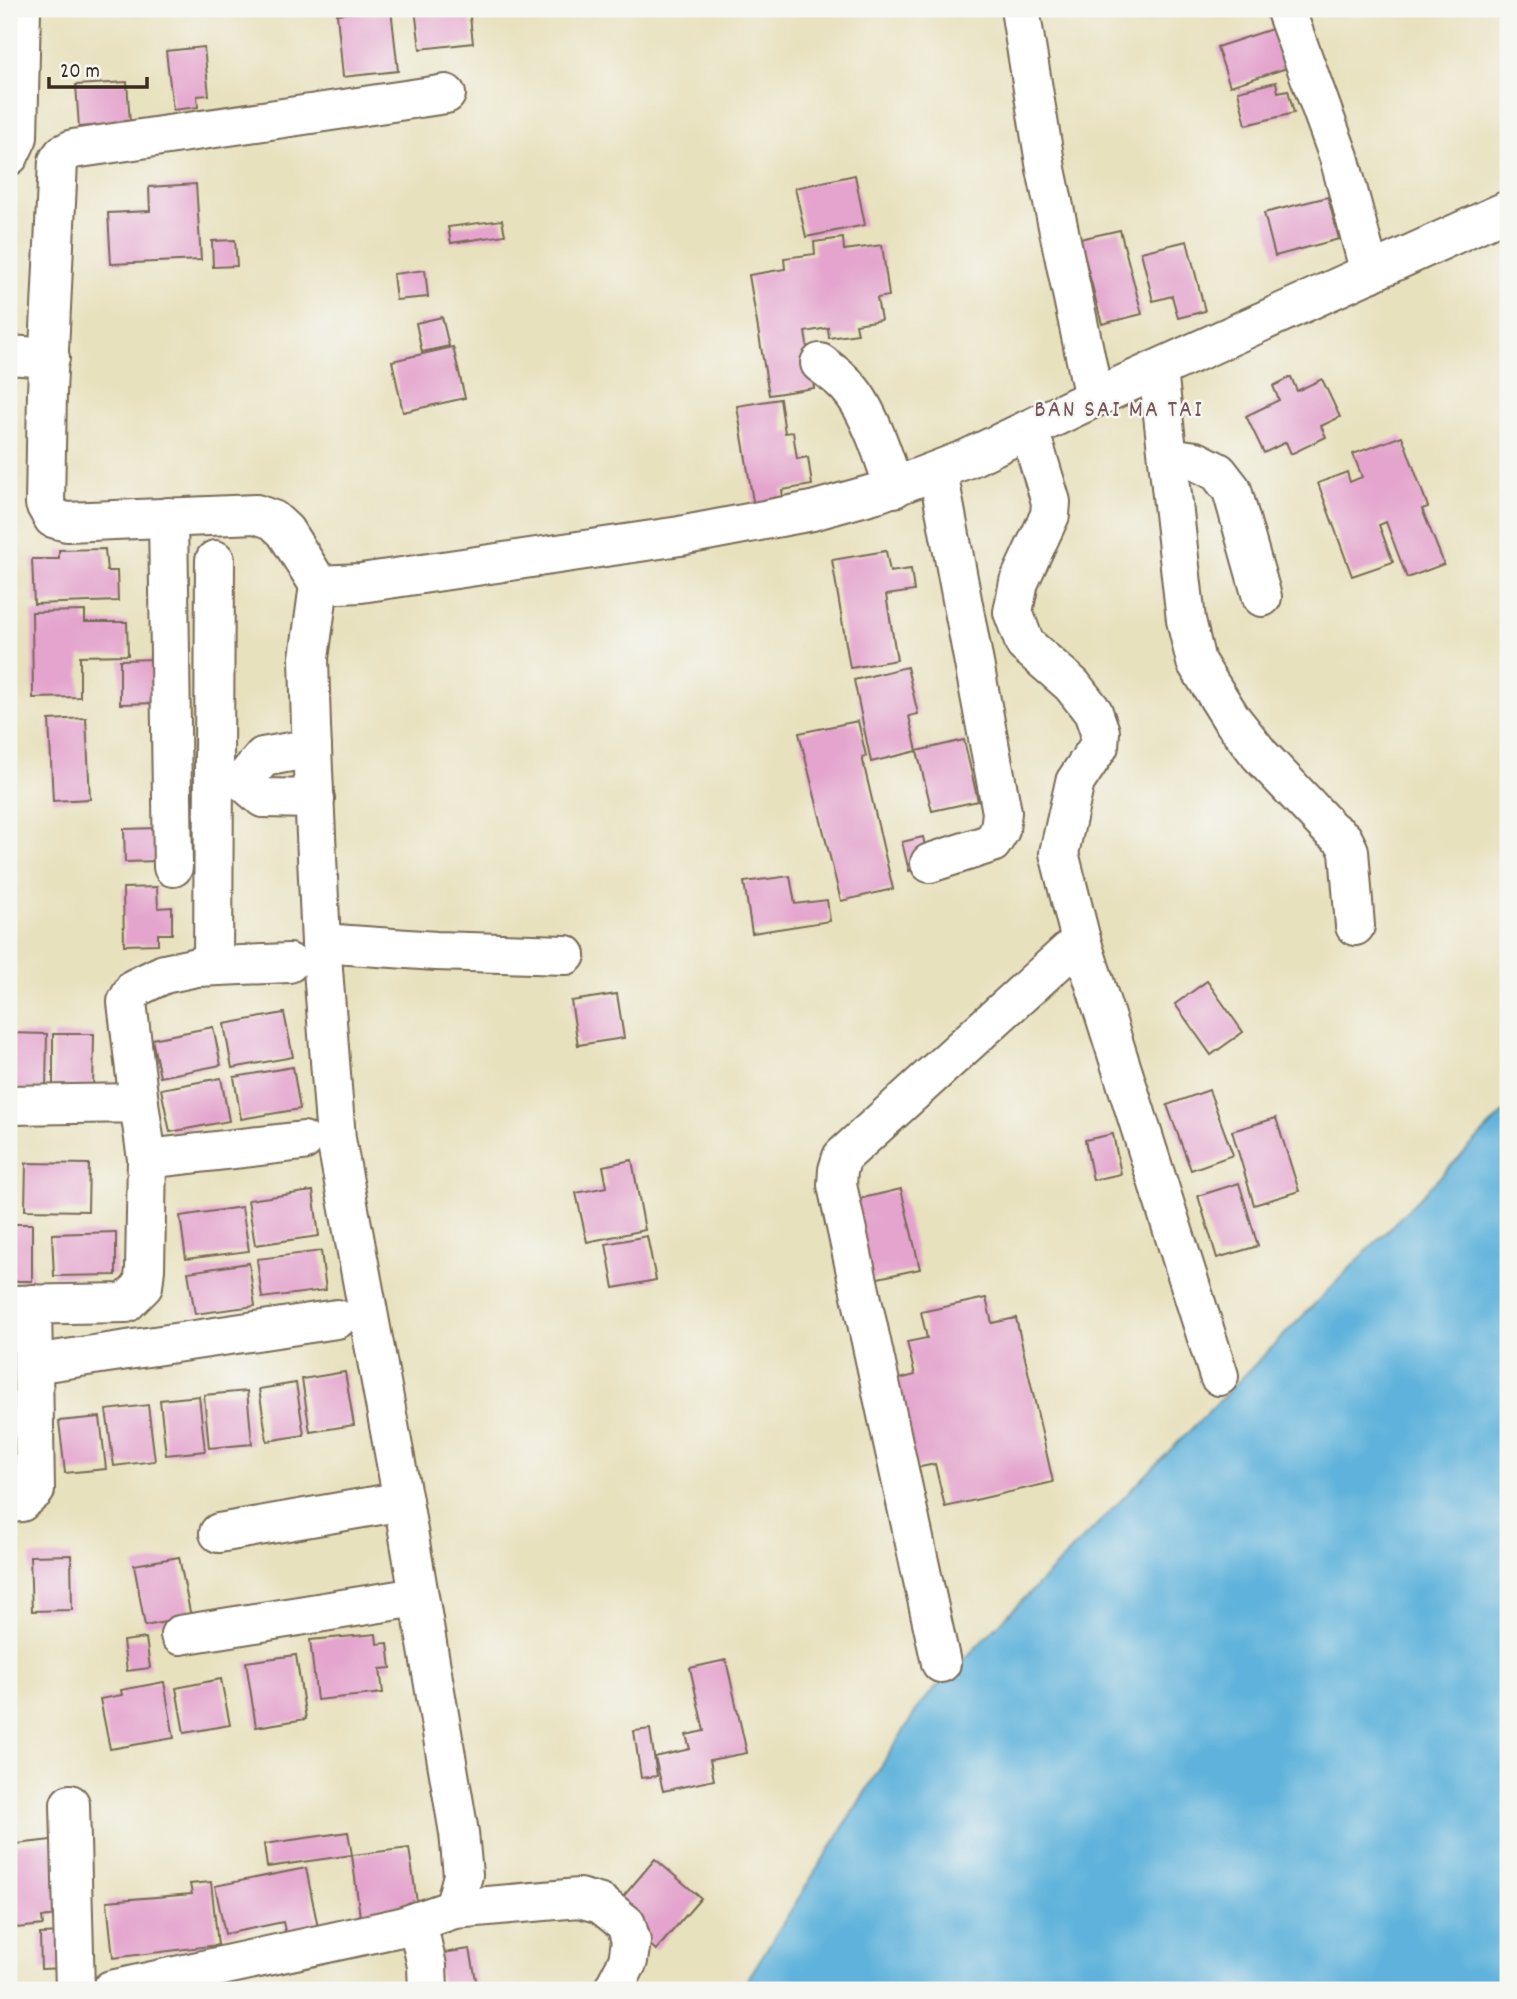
<svg xmlns="http://www.w3.org/2000/svg" width="1517" height="1999" font-family="Dekko,sans-serif">
	<style>
		.water { fill: #5fb2db; stroke: #4d6e7c; stroke-width: 2 }
		.building { fill: #e4a4cd }
		.lines { fill: none; stroke-linecap: round; stroke-linejoin: round }
		.minor-casing { stroke: #786a56; stroke-width: 42 }
		.minor { stroke: #fff; stroke-width: 38 }
		.labels { text-anchor: middle; stroke-width: 5; stroke-linejoin: round; paint-order: stroke }
		.quarter-label { font-size: 24px; letter-spacing: 2px; fill: #76555b; stroke: #f6f6f2 }
	</style>
	<rect width="100%" height="100%" fill="#f6f6f2"/>
	<filter id="ink" filterUnits="userSpaceOnUse"><feTurbulence type="fractalNoise" baseFrequency=".0143" numOctaves="2"/><feDisplacementMap in="SourceGraphic" scale="14" xChannelSelector="R" yChannelSelector="G"/><feConvolveMatrix kernelMatrix="1 2 1 2 8 2 1 2 1" color-interpolation-filters="sRGB"/></filter>
	<filter id="wash" filterUnits="userSpaceOnUse"><feTurbulence type="fractalNoise" baseFrequency=".00686" numOctaves="4" result="noise"/><feDisplacementMap in="SourceGraphic" scale="28" xChannelSelector="R" yChannelSelector="G"/><feGaussianBlur stdDeviation="1.57" result="paint"/><feColorMatrix in="noise" values="0 0 0 0 0 0 0 0 0 0 0 0 0 0 0 0 0 1.4 0 .05"/><feComposite in="paint" operator="in"/></filter>
	<g filter="url(#wash)">
		<rect width="100%" height="100%" fill="#e8e1be"/>
		<polygon class="water" points="1508,1108 1508,1990 741,1990 921,1703"/>
		<g id="blocks">
			<g class="building">
				<polygon points="391,9 398,71 343,77 337,14"/>
				<polygon points="415,9 469,9 473,43 420,49"/>
				<polygon points="1275,28 1287,68 1230,86 1217,47"/>
				<polygon points="204,47 209,95 197,96 198,107 173,110 166,51"/>
				<polygon points="127,82 130,123 79,127 76,85"/>
				<polygon points="1276,82 1278,92 1288,90 1294,113 1246,125 1238,91"/>
				<polygon points="855,175 865,225 806,237 795,188"/>
				<polygon points="196,184 201,260 111,264 108,213 150,211 149,187"/>
				<polygon points="1328,197 1339,239 1275,256 1264,213"/>
				<polygon points="502,220 505,235 451,243 448,227"/>
				<polygon points="1120,230 1142,314 1102,324 1080,239"/>
				<polygon points="843,238 844,250 882,245 889,296 877,298 881,320 856,324 858,334 829,338 828,328 805,332 814,388 769,395 749,275 785,269 784,258 815,254 814,242"/>
				<polygon points="235,240 237,266 213,267 212,241"/>
				<polygon points="1187,241 1205,311 1178,318 1172,296 1153,301 1141,252"/>
				<polygon points="425,270 428,297 396,300 393,274"/>
				<polygon points="442,317 449,346 422,352 416,323"/>
				<polygon points="453,347 465,398 403,412 392,361"/>
				<polygon points="1291,377 1297,391 1322,379 1340,417 1321,426 1326,437 1291,454 1286,442 1264,453 1246,416 1279,400 1273,386"/>
				<polygon points="780,399 785,433 793,432 797,459 808,457 812,485 782,490 785,514 756,519 737,406"/>
				<polygon points="1402,436 1428,507 1422,509 1444,564 1407,578 1386,522 1379,525 1393,562 1352,576 1318,483 1347,472 1350,482 1362,477 1353,454"/>
				<polygon points="105,549 107,571 117,571 118,601 34,604 32,559 59,559 59,550"/>
				<polygon points="886,551 890,572 911,569 914,591 886,595 897,660 850,668 832,560"/>
				<polygon points="85,611 85,622 127,622 128,655 80,656 80,697 33,698 32,612"/>
				<polygon points="157,659 158,703 120,704 120,660"/>
				<polygon points="907,667 918,714 909,716 917,751 871,762 854,680"/>
				<polygon points="86,718 90,799 53,801 49,720"/>
				<polygon points="858,721 866,756 862,757 893,889 841,901 799,733"/>
				<polygon points="964,740 978,801 932,811 917,751"/>
				<polygon points="158,828 159,861 125,862 124,829"/>
				<polygon points="923,837 930,866 909,871 902,842"/>
				<polygon points="790,876 795,904 827,900 830,921 752,933 744,882"/>
				<polygon points="157,887 158,908 172,907 172,934 158,934 158,944 124,945 123,888"/>
				<polygon points="1207,981 1243,1032 1211,1055 1175,1004"/>
				<polygon points="617,994 624,1038 578,1045 571,1001"/>
				<polygon points="284,1013 293,1057 232,1068 224,1024"/>
				<polygon points="213,1027 221,1065 160,1077 152,1039"/>
				<polygon points="9,1033 47,1034 46,1090 9,1090"/>
				<polygon points="53,1034 94,1034 93,1092 53,1091"/>
				<polygon points="293,1067 300,1109 241,1119 234,1077"/>
				<polygon points="221,1078 229,1121 170,1132 161,1089"/>
				<polygon points="1209,1090 1233,1155 1191,1170 1167,1105"/>
				<polygon points="1276,1118 1299,1191 1254,1205 1232,1131"/>
				<polygon points="1113,1134 1121,1174 1093,1180 1085,1140"/>
				<polygon points="632,1160 645,1230 587,1242 576,1193 607,1187 603,1166"/>
				<polygon points="26,1163 89,1164 88,1211 25,1210"/>
				<rect x="9" y="1168" width="6" height="42"/>
				<polygon points="1239,1183 1258,1246 1217,1258 1198,1196"/>
				<polygon points="901,1189 920,1269 864,1281 846,1202"/>
				<polygon points="313,1191 319,1236 255,1245 248,1200"/>
				<polygon points="242,1207 249,1251 186,1259 180,1216"/>
				<rect x="9" y="1224" width="23" height="57"/>
				<polygon points="116,1232 116,1275 54,1276 52,1234"/>
				<polygon points="647,1236 656,1280 614,1288 606,1244"/>
				<polygon points="321,1251 326,1290 262,1298 257,1259"/>
				<polygon points="249,1263 255,1306 195,1314 188,1272"/>
				<polygon points="986,1298 992,1323 1016,1318 1053,1482 945,1507 935,1464 916,1468 896,1380 915,1375 907,1342 927,1338 921,1312"/>
				<polygon points="345,1372 354,1425 310,1432 302,1379"/>
				<polygon points="296,1383 304,1435 267,1441 259,1389"/>
				<polygon points="247,1391 252,1444 209,1448 204,1395"/>
				<polygon points="199,1396 205,1451 166,1455 160,1400"/>
				<polygon points="148,1405 155,1461 114,1466 106,1410"/>
				<polygon points="100,1417 106,1469 65,1473 59,1421"/>
				<polygon points="71,1555 72,1610 32,1611 30,1556"/>
				<polygon points="179,1557 191,1617 145,1626 134,1565"/>
				<polygon points="376,1634 377,1644 388,1643 391,1668 380,1669 383,1693 317,1700 310,1640"/>
				<polygon points="146,1638 150,1668 127,1671 123,1641"/>
				<polygon points="296,1655 306,1719 256,1727 246,1662"/>
				<polygon points="726,1660 747,1753 710,1760 714,1780 663,1791 655,1757 690,1749 686,1735 704,1731 690,1668"/>
				<polygon points="221,1679 230,1725 184,1733 176,1688"/>
				<polygon points="164,1682 174,1738 110,1749 100,1699 122,1695 121,1690"/>
				<polygon points="650,1729 657,1776 641,1778 634,1731"/>
				<polygon points="348,1832 352,1855 267,1867 264,1844"/>
				<polygon points="59,1839 69,1913 42,1917 43,1925 17,1928 15,1921 9,1921 9,1845"/>
				<polygon points="409,1848 419,1916 361,1924 352,1855"/>
				<polygon points="655,1859 701,1898 656,1950 611,1911"/>
				<polygon points="306,1868 320,1938 288,1944 283,1922 225,1934 215,1886"/>
				<polygon points="211,1882 218,1945 113,1958 107,1901 192,1894 190,1884"/>
				<polygon points="66,1933 67,1968 41,1969 40,1934"/>
				<polygon points="470,1949 478,1990 442,1990 436,1954"/>
			</g>
		</g>
	</g>
	<g filter="url(#ink)">
		<use href="#blocks" fill-opacity="0" stroke="#786a56" stroke-width="2"/>
		<g class="lines">
			<g class="minor-casing">
				<g id="minor">
					<polyline points="1020,9 1046,169 1094,398"/>
					<polyline points="1287,14 1339,157 1370,273"/>
					<polyline points="446,94 73,149 63,154 58,161 47,392 45,504 53,518 67,522 256,514 273,520 285,531 319,585 309,658 311,727 321,943 336,1139 403,1501 459,1833 463,1875 454,1909"/>
					<polyline points="9,156 18,137 21,9"/>
					<polyline points="9,355 50,358"/>
					<path d="M820,363C830,371 841,378 849,388C869,410 885,460 894,488"/>
					<polyline points="1158,370 1186,620 1196,662 1231,718 1260,755 1330,829 1343,839 1349,851 1355,926"/>
					<polyline points="1168,457 1196,461 1218,472 1232,490 1262,597"/>
					<polyline points="168,517 173,867"/>
					<polyline points="319,585 361,583 680,536 812,511 880,492 969,458 1094,398 1508,210"/>
					<polyline points="312,748 263,757 243,781 263,798 315,799"/>
					<polyline points="930,863 992,843 1000,830 1002,812 938,472"/>
					<polyline points="1081,940 1219,1376"/>
					<polyline points="321,943 436,951 566,955"/>
					<polyline points="213,966 215,560"/>
					<polyline points="139,1103 127,1002 135,988 164,974 197,967 289,963"/>
					<polyline points="9,1105 139,1103 147,1159 303,1141"/>
					<polyline points="9,1305 126,1303 143,1286 145,1269 147,1159"/>
					<polyline points="33,1364 337,1319"/>
					<polyline points="9,1503 21,1502 35,1490 32,1304"/>
					<polyline points="219,1533 403,1501"/>
					<polyline points="180,1635 417,1597"/>
					<polyline points="941,1663 837,1185 838,1170 842,1157 1081,940 1059,853 1075,782 1099,746 1100,732 1093,712 1072,685 1025,644 1013,612 1019,582 1050,515 1051,502 1029,429"/>
					<polyline points="70,1804 75,1990"/>
					<polyline points="417,1921 427,1966 428,1990"/>
					<polyline points="111,1990 401,1927 454,1909 579,1898 601,1904 626,1924 631,1941 628,1961 613,1990"/>
				</g>
			</g>
			<use href="#minor" class="minor"/>
		</g>
	</g>
	<g class="labels">
		<g class="quarter-label">
			<text x="1119" y="416">BAN SAI MA TAI</text>
		</g>
	</g>
	<rect width="1517" height="1999" fill="none" stroke="#f6f6f2" stroke-width="35"/>
	<path d="M49 77v10h98v-10" fill="none" stroke="#3b2a1e" stroke-width="3.5"/>
	<text x="60" y="77" font-size="21" fill="#3b2a1e" stroke="#f6f6f2" stroke-width="5" paint-order="stroke">20 m</text>
</svg>
